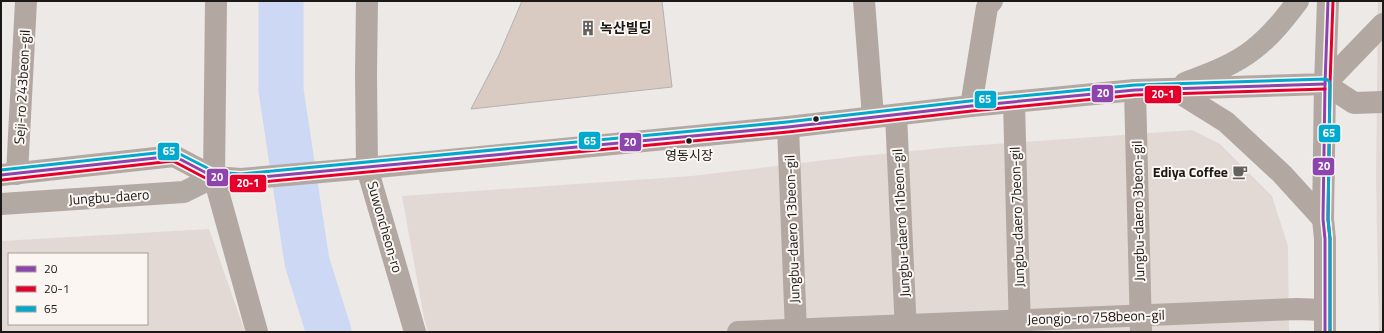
<svg xmlns="http://www.w3.org/2000/svg" width="1384" height="333" font-family="'Titillium Web','Noto Sans KR',sans-serif">
	<style>
		.built { fill: #e3d9d4; fill-rule: evenodd }
		.lines { fill: none; stroke-linecap: round; stroke-linejoin: round }
		.river { stroke: #ccd8f4; stroke-width: 45 }
		.building { fill: #dacbc2; stroke: #b4b1af }
		.minor { stroke: #b2a8a1; stroke-width: 22 }
		.major { stroke: #b3a9a3; stroke-width: 22 }
		.bus-1-casing { stroke: #fcf6f2; stroke-width: 6 }
		.bus-2-casing { stroke: #fcf6f2; stroke-width: 6 }
		.bus-3-casing { stroke: #fcf6f2; stroke-width: 6 }
		.bus-1 { stroke: #8e44ad; stroke-width: 3 }
		.bus-2 { stroke: #e4002b; stroke-width: 3 }
		.bus-3 { stroke: #00a9ce; stroke-width: 3 }
		.bus-dot { fill: #1b1917; stroke: #fcf6f2; stroke-width: 1.5 }
		.labels { text-anchor: middle; stroke-width: 4; stroke-linejoin: round; paint-order: stroke }
		.bus-label { font-size: 13px; fill: #1b1917; stroke: #fcf6f2 }
		.poi-label { font-size: 14px; font-weight: bold; fill: #1b1917; stroke: #fcf6f2; text-anchor: start }
		.street-label { font-size: 14px; fill: #1b1917; stroke: #fcf6f2 }
		.line-badge { stroke: #fcf6f2; stroke-width: 1.5 }
		.badge-label { font-size: 11px; text-anchor: middle; font-weight: bold; fill: #fff }
	</style>
	<rect width="100%" height="100%" fill="#ede9e7"/>
	<g class="built">
		<polygon points="1378,1 1383,1 1383,332 1379,332 1376,178"/>
		<polygon points="1192,130 1220,144 1272,196 1288,246 1289,332 428,332 424,318 402,196 692,176 851,157 952,147"/>
		<path d="M209,229L245,332H1V241ZM9,254H147V324H9Z"/>
	</g>
	<g class="lines">
		<polyline class="river" points="281,1 281,90 307,262 329,332"/>
	</g>
	<polygon class="building" points="522,1 662,1 672,87 471,109 499,55"/>
	<g class="lines">
		<g class="minor">
			<polyline points="216,1 214,177 257,332"/>
			<polyline points="367,1 366,73 367,168 415,332"/>
			<polyline points="864,1 873,117"/>
			<polyline points="1325,84 1383,24"/>
			<polyline points="1325,84 1354,103 1383,102"/>
			<polyline points="1173,89 1226,122 1282,174 1323,219"/>
			<polyline points="1135,90 1141,332"/>
			<polyline points="1014,102 1020,332"/>
			<polyline points="971,106 987,7 992,1"/>
			<polyline points="896,115 906,332"/>
			<polyline points="788,127 796,332"/>
			<polyline points="17,174 26,1"/>
			<polyline points="738,332 1297,309 1324,310"/>
			<polyline points="1325,332 1325,239 1323,219 1325,84"/>
		</g>
		<g class="major">
			<path d="M1185,83C1209,74 1234,65 1254,49C1272,35 1285,18 1298,1"/>
			<polyline points="1,175 174,156 214,177 241,179 367,168 788,127 971,106 1135,90 1325,84 1328,1"/>
			<polyline points="1,204 184,192 214,177"/>
		</g>
		<g class="bus-1-casing">
			<g id="bus-1">
				<polyline points="1,175 174,156 214,177 241,179 788,127 971,106 1135,90 1325,84"/>
				<polyline points="1325,332 1325,239 1323,219 1325,84 1328,1"/>
			</g>
		</g>
		<g class="bus-2-casing">
			<g id="bus-2">
				<polyline points="2,180 173,161 213,182 241,184 788,132 972,111 1135,95 1325,89"/>
				<polyline points="1330,332 1330,239 1328,219 1330,84 1333,1"/>
			</g>
		</g>
		<g class="bus-3-casing">
			<polyline id="bus-3" points="1,170 174,151 215,172 241,174 787,122 970,101 1135,85 1326,79 1329,81 1330,84 1328,219 1330,239 1330,332"/>
		</g>
		<use href="#bus-1" class="bus-1"/>
		<use href="#bus-2" class="bus-2"/>
		<use href="#bus-3" class="bus-3"/>
	</g>
	<defs>
		<g id="building-bare" transform="scale(1.2)"><path d="M-4-6H4V6H1V3H-1V6H-4ZM-2.5-4.3h1.7v1.8h-1.7ZM.8-4.3h1.7v1.8H.8ZM-2.5-1h1.7V.8h-1.7ZM.8-1h1.7V.8H.8Z" fill="#646260" stroke="#fcf6f2" stroke-width="2.5" paint-order="stroke"/></g>
		<g id="cafe-bare" transform="scale(1.2)"><path d="M-5.5-4.5H6V0H3Q3 3.5 0 3.5H-2.5Q-5.5 3.5-5.5 0ZM3-3.2v2h1.7v-2ZM-6 4.5H4V6H-6Z" fill="#646260" stroke="#fcf6f2" stroke-width="2.5" paint-order="stroke"/></g>
	</defs>
	<g fill-rule="evenodd">
		<use href="#building-bare" x="588" y="28"/>
		<use href="#cafe-bare" x="1240" y="172"/>
	</g>
	<g class="bus-dot">
		<circle cx="816" cy="119" r="3.5"/>
		<circle cx="689" cy="141" r="3.5"/>
	</g>
	<g class="labels">
		<g class="bus-label">
			<text x="689" y="160">영동시장</text>
		</g>
		<g class="poi-label">
			<text x="600" y="33">녹산빌딩</text>
			<text x="1228" y="177" text-anchor="end">Ediya Coffee</text>
		</g>
		<g class="street-label">
			<text transform="translate(22 87) rotate(-87)" y="5">Seji-ro 243beon-gil</text>
			<text transform="translate(109 197) rotate(-4)" y="5">Jungbu-daero</text>
			<text transform="translate(1138 211) rotate(-91)" y="5">Jungbu-daero 3beon-gil</text>
			<text transform="translate(1017 217) rotate(-92)" y="5">Jungbu-daero 7beon-gil</text>
			<text transform="translate(901 223) rotate(-93)" y="5">Jungbu-daero 11beon-gil</text>
			<text transform="translate(385 227) rotate(74)" y="5">Suwoncheon-ro</text>
			<text transform="translate(792 229) rotate(-92)" y="5">Jungbu-daero 13beon-gil</text>
			<text transform="translate(1096 317) rotate(-2)" y="5">Jeongjo-ro 758beon-gil</text>
		</g>
	</g>
	<g class="line-badge">
		<rect x="1091" y="84" width="23" height="19" rx="4" fill="#8e44ad"/>
		<rect x="1144" y="85" width="38" height="19" rx="4" fill="#e4002b"/>
		<rect x="974" y="90" width="23" height="19" rx="4" fill="#00a9ce"/>
		<rect x="1318" y="124" width="23" height="19" rx="4" fill="#00a9ce"/>
		<rect x="578" y="131" width="23" height="19" rx="4" fill="#00a9ce"/>
		<rect x="619" y="132" width="23" height="20" rx="4" fill="#8e44ad"/>
		<rect x="157" y="142" width="23" height="19" rx="4" fill="#00a9ce"/>
		<rect x="1312" y="157" width="23" height="19" rx="4" fill="#8e44ad"/>
		<rect x="206" y="168" width="23" height="19" rx="4" fill="#8e44ad"/>
		<rect x="229" y="174" width="38" height="19" rx="4" fill="#e4002b"/>
	</g>
	<g class="badge-label">
		<text x="1103" y="97">20</text>
		<text x="1163" y="98">20-1</text>
		<text x="985" y="103">65</text>
		<text x="1329" y="137">65</text>
		<text x="590" y="145">65</text>
		<text x="630" y="146">20</text>
		<text x="169" y="155">65</text>
		<text x="1324" y="170">20</text>
		<text x="217" y="181">20</text>
		<text x="248" y="187">20-1</text>
	</g>
	<rect width="1384" height="333" fill="none" stroke="#1b1917" stroke-width="4"/>
	<rect x="8" y="253" width="140" height="72" fill="#fcf6f2" stroke="#a29e9a"/>
	<rect x="16" y="266" width="20" height="6" fill="#8e44ad" stroke="#a29e9a"/>
	<text x="44" y="273" font-size="12" fill="#1b1917">20</text>
	<rect x="16" y="286" width="20" height="6" fill="#e4002b" stroke="#a29e9a"/>
	<text x="44" y="293" font-size="12" fill="#1b1917">20-1</text>
	<rect x="16" y="306" width="20" height="6" fill="#00a9ce" stroke="#a29e9a"/>
	<text x="44" y="313" font-size="12" fill="#1b1917">65</text>
</svg>
